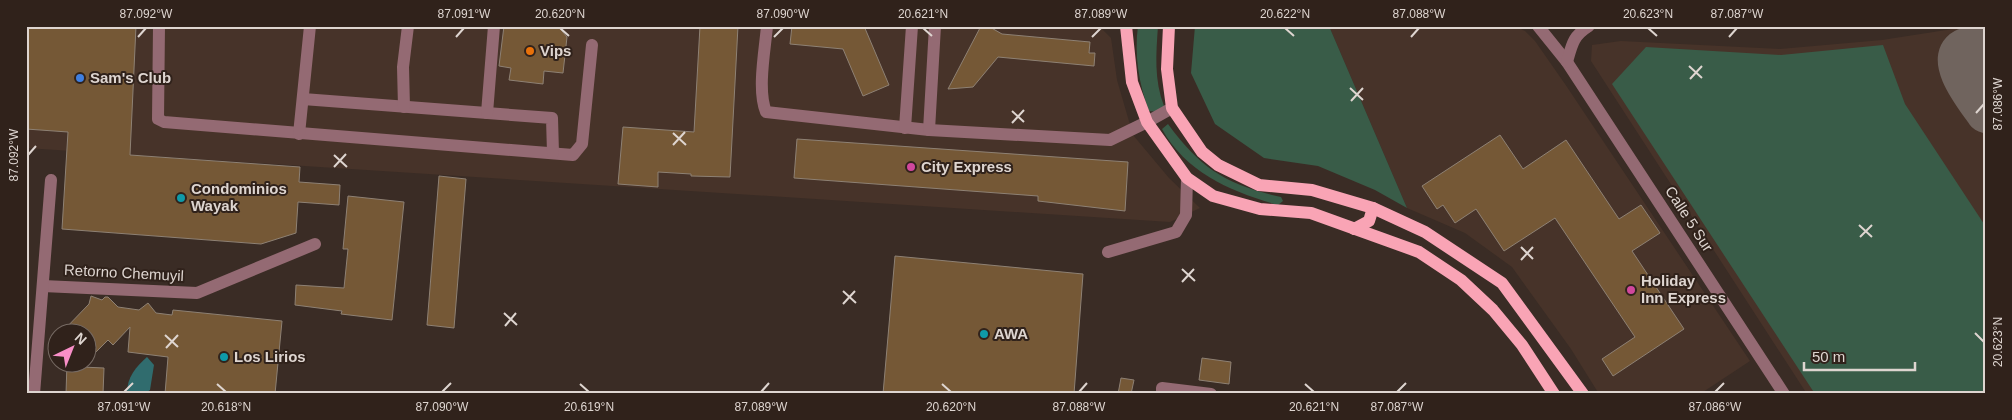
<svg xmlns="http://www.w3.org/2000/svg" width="2012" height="420" font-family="Helvetica,sans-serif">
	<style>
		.built { fill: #473329 }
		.green { fill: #395c48 }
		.water { fill: #306c6e }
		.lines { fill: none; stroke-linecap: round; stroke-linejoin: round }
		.taxiway { stroke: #70645e; stroke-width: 40 }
		.building { fill: #755836; stroke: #8e8174 }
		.minor { stroke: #946a73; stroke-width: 12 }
		.major { stroke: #f9a4b5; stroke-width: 12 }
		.ticks { fill: none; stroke: #ded5d0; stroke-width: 2 }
		.food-dot { fill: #e8710a; stroke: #30221b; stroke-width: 2 }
		.shop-dot { fill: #3f7fe0; stroke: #30221b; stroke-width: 2 }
		.hotel-dot { fill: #d1479c; stroke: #30221b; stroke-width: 2 }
		.culture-dot { fill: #0f9aa8; stroke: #30221b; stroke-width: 2 }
		.labels { text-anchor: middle; stroke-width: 4; stroke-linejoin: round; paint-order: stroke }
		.poi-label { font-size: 15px; font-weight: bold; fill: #ded5d0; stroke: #30221b; text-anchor: start }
		.street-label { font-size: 15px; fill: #ded5d0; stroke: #30221b }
		.neatline { fill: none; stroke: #ded5d0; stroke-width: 2 }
		.ticks-label { font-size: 12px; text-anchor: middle; fill: #ded5d0 }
	</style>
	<rect width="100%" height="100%" fill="#3a2c25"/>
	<g class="built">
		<polygon points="26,26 1099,26 1111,38 1117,80 1133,135 1169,178 1200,208 1170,222 26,148"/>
		<polygon points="1329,26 1514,26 1525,31 1535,41 1565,84 1750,361 1700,394 1599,394 1571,349 1512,267 1465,233 1407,208"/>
		<polygon points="1972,26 1986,26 1986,394 1807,394 1591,61 1592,45 1621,41 1780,49 1882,40"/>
	</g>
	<g class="green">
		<path d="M1138,26H1158C1156,54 1154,80 1164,106L1157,112L1149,111C1139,84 1134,55 1138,26Z"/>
		<polygon points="1195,26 1329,26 1407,208 1375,190 1318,166 1264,158 1215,124 1191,73"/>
		<polygon points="1883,45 1905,104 1986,227 1986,394 1815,394 1612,84 1646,47 1781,55"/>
		<path d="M1168,124C1201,169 1227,185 1281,197L1283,201L1278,205C1232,192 1186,173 1162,129Z"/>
	</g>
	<path class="water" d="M147,357L154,365L150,390L144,394L127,393C127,377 136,367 147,357Z"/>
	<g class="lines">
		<path class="taxiway" d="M1986,54C1981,49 1976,45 1968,47C1940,55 1977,100 1986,113"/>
	</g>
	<g class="building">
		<polygon points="26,26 136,26 130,155 300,167 299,182 340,185 339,205 298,202 296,233 261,244 62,229 68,132 26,129"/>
		<polygon points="504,26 558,26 567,37 563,73 544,71 543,84 509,80 511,68 499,66"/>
		<polygon points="700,26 738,26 730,177 691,176 691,174 658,172 658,187 618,184 623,127 694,132"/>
		<polygon points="792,26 864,26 889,85 863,96 843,49 790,44"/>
		<polygon points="981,26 988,26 1002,34 1090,42 1089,53 1095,53 1094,66 998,57 973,87 948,89"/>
		<polygon points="1500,135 1523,169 1566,140 1619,219 1641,205 1660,233 1632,251 1684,329 1613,376 1602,359 1635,337 1555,218 1504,251 1476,209 1455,223 1443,205 1437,209 1422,186"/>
		<polygon points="797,139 1128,162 1125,211 1038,201 1038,196 794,178"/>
		<polygon points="439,176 466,179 454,328 427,325"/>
		<polygon points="348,196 404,202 392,320 341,314 342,311 295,305 296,285 344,288 348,249 343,249"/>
		<polygon points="895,256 1083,274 1074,394 883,394"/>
		<polygon points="91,296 102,300 105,297 108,297 118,307 139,310 148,303 156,313 172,315 173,310 282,321 275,394 165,394 168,357 128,352 130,327 113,345 108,340 88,360 88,332 62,332 89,304"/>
		<polygon points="1202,358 1231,362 1229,384 1199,380"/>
		<polygon points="67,362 86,362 82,367 104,368 103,394 66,394"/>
		<polygon points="1121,378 1134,380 1131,394 1118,394"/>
	</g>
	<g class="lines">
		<g class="minor">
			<polyline points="159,26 158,119 164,122 573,155 582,144 592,45"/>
			<path d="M767,26C765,50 757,90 766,112L929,130L1110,140L1147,122L1172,108"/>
			<polyline points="1538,26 1567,62 1784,394"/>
			<path d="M1567,62C1572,44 1573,36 1589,26"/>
			<polyline points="303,99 552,118 553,153"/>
			<polyline points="404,107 403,67 408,26"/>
			<polyline points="487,113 494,26"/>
			<polyline points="905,128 912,26"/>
			<polyline points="929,130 935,26"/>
			<polyline points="299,134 310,26"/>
			<polyline points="1108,252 1176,232 1186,215 1187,178"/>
			<polyline points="43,286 197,293 315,244"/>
			<polyline points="34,394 51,180"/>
			<polyline points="1162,394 1162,388 1211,394"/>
		</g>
		<g class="major">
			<polyline points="1126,26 1132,82 1147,122 1187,178 1213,196 1260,209 1311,213 1419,252 1461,280 1493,310 1522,345 1554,394"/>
			<polyline points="1169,26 1167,69 1172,108 1202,152 1218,165 1259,185 1312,190 1373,208 1425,232 1502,283 1583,394"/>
			<polyline points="1354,229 1369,221 1373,208"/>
		</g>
	</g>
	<path class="ticks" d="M560,28L569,36M923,28L932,36M1285,28L1294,36M1648,28L1657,36M138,37L146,28M456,37L464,28M774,37L783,28M1092,37L1101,28M1411,37L1419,28M1729,37L1737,28M1689,66L1702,78M1690,79L1702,66M1350,88L1363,100M1351,101L1363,88M1012,111L1024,122M1976,113L1984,104M1012,123L1024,110M673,133L686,145M673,145L685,132M28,155L36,146M334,155L347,167M334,167L346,154M1859,225L1872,237M1860,237L1872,225M1521,247L1533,259M1521,260L1533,247M1182,269L1195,281M1182,282L1194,269M843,291L856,303M843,304L855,291M504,313L517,325M505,326L516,313M1975,333L1984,342M165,335L178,347M166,348L178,335M217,384L226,392M580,384L589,392M942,384L951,392M1305,384L1314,392M124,392L133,383M442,392L451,383M761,392L769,383M1079,392L1087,383M1397,392L1406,383M1715,392L1724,383"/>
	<circle class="food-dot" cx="530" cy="51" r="5"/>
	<circle class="shop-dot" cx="80" cy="78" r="5"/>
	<g class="hotel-dot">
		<circle cx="911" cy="167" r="5"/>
		<circle cx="1631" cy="290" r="5"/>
	</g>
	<g class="culture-dot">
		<circle cx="181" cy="198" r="5"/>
		<circle cx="984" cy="334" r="5"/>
		<circle cx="224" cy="357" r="5"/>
	</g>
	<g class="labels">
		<g class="poi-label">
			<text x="540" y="56">Vips</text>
			<text x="90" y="83">Sam's Club</text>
			<text x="921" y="172">City Express</text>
			<text x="191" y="194">Condominios<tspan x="191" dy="17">Wayak</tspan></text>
			<text x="1641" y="286">Holiday<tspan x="1641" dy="17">Inn Express</tspan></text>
			<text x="994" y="339">AWA</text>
			<text x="234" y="362">Los Lirios</text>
		</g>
		<g class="street-label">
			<text transform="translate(1689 219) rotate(57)" y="5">Calle 5 Sur</text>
			<text transform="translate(124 273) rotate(3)" y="5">Retorno Chemuyil</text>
		</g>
	</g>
	<rect width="2012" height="420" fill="none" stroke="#30221b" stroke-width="55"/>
	<g transform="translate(72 348) rotate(43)"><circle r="24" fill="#30221b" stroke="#766a63"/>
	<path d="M0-4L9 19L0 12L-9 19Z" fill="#f98fc8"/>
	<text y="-8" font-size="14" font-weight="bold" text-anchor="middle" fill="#ded5d0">N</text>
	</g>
	<path d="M1804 362v8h111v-8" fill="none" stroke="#ded5d0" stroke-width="2.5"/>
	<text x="1812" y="362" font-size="15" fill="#ded5d0" stroke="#30221b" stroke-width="4" paint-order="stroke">50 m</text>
	<rect x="28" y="28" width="1956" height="364" class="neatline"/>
	<g class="ticks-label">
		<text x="146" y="18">87.092°W</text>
		<text x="464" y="18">87.091°W</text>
		<text x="560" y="18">20.620°N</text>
		<text x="783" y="18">87.090°W</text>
		<text x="923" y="18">20.621°N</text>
		<text x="1101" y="18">87.089°W</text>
		<text x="1285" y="18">20.622°N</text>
		<text x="1419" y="18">87.088°W</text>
		<text x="1648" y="18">20.623°N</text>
		<text x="1737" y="18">87.087°W</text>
		<text transform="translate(1998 104) rotate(-90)" y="4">87.086°W</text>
		<text transform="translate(14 155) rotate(-90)" y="4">87.092°W</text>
		<text transform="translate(1998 342) rotate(-90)" y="4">20.623°N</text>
		<text x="124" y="411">87.091°W</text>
		<text x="226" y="411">20.618°N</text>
		<text x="442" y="411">87.090°W</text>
		<text x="589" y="411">20.619°N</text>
		<text x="761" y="411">87.089°W</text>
		<text x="951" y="411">20.620°N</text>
		<text x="1079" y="411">87.088°W</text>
		<text x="1314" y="411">20.621°N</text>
		<text x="1397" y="411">87.087°W</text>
		<text x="1715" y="411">87.086°W</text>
	</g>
</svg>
